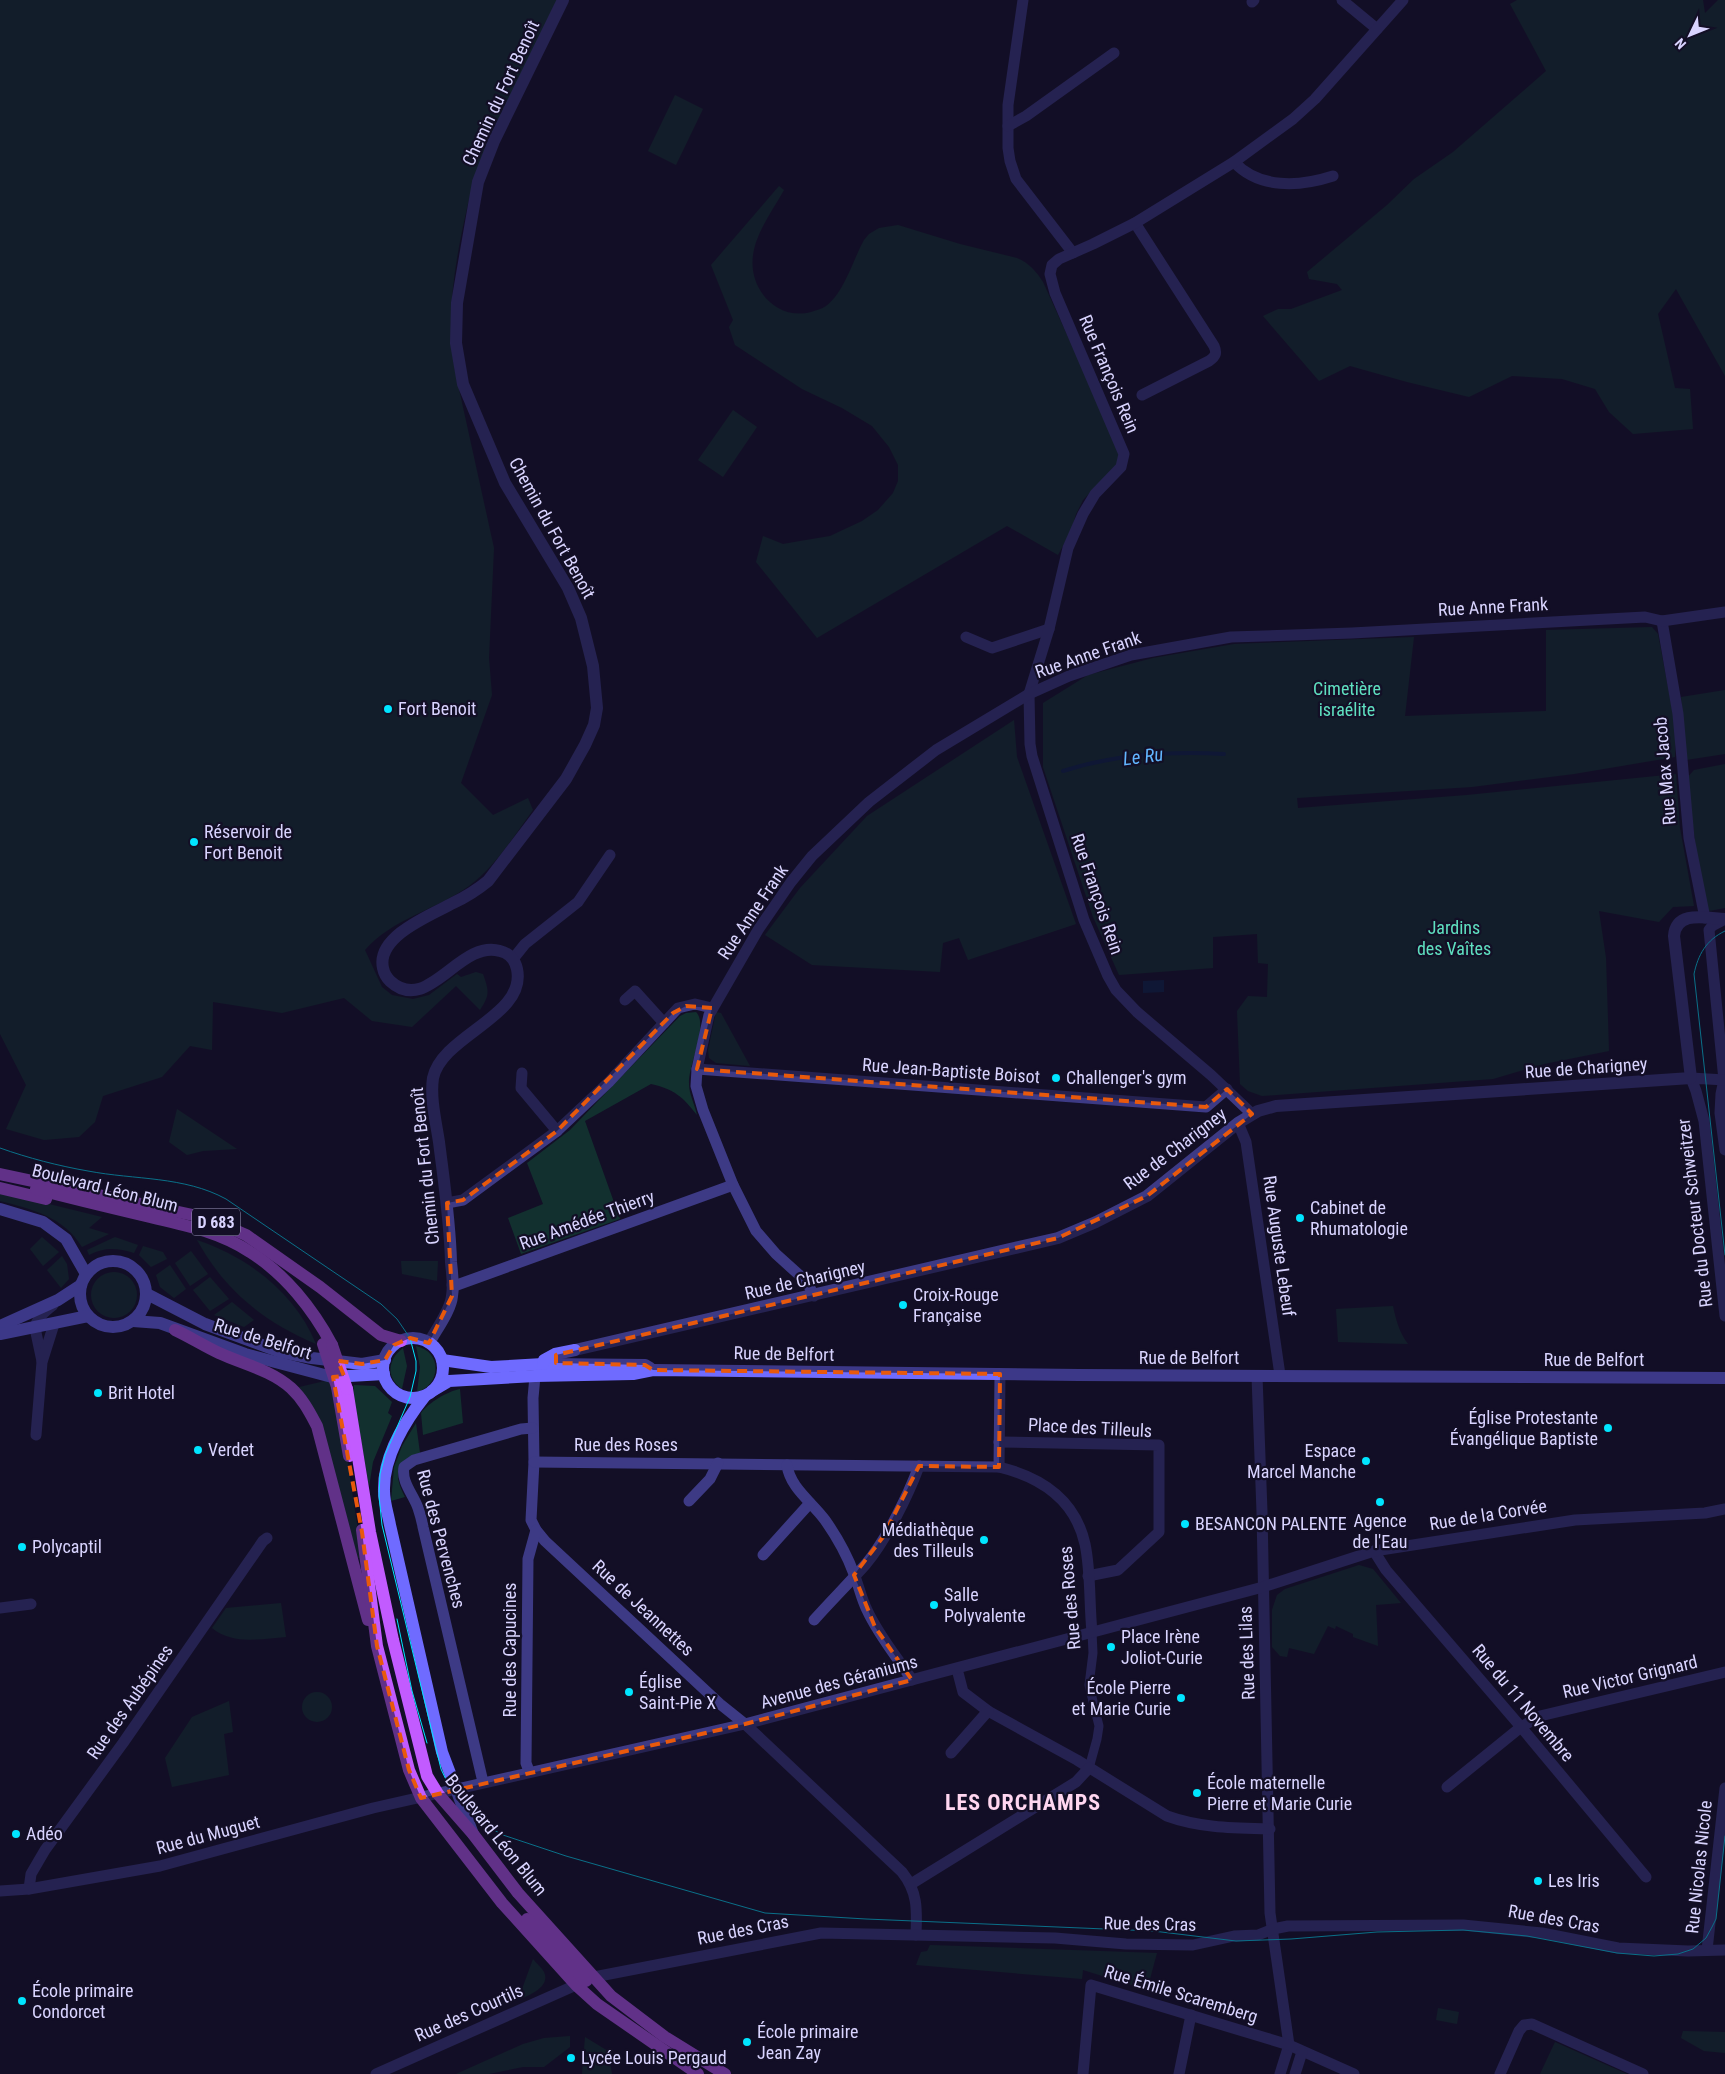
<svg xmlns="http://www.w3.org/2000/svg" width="1725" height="2074" font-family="'Roboto Condensed',sans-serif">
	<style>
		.green { fill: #12302f }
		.water { fill: #0c2248 }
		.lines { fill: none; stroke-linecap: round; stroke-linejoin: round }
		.stream { stroke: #0c2248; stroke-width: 4 }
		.pedestrian { stroke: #3d3a85; stroke-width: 9 }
		.minor { stroke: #3d3a85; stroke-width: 11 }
		.tertiary { stroke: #3d3a85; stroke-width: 12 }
		.secondary { stroke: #6f6bff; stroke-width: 12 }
		.primary { stroke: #c25bff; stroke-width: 12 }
		.tram { stroke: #00e5ff; stroke-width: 1 }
		.primary-bridge { stroke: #c25bff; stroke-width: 12 }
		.marked { fill: none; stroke: #e8590c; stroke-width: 4; stroke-dasharray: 10 6; stroke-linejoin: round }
		.poi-dot { fill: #00e5ff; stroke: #130f26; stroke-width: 2 }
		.labels { text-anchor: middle; stroke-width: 4.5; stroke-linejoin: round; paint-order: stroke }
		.shield { fill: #130f26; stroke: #9e99be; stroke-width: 1 }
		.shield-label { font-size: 16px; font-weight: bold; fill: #d9d4ff }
		.street-label { font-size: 18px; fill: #d9d4ff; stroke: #130f26 }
		.park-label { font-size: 18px; fill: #5fe0c0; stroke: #130f26 }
		.poi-label { font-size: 18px; fill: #d9d4ff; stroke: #130f26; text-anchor: start }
		.water-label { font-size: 19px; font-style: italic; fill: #62b6ff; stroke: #130f26 }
		.district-label { font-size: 22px; font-weight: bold; letter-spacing: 1px; fill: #ffd6f0; stroke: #130f26 }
	</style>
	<rect width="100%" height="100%" fill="#130f26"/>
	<g class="green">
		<path d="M0,0H557L470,195C457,251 444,314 455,371L494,548L489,658L492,695L461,783L493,815L528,798L533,810C513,837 496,866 469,886C436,910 393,918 365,950L382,987L392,995L413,999L429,995L457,974L461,977L476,972L483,974C489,991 490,995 480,1010L456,986L412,1027L372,1021L344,998L282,1013L213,1002L212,1050L190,1046L162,1077L103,1096L95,1122L79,1137L44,1140L6,1129L26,1085L0,1034Z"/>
		<polygon points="1517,0 1703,0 1705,13 1718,0 1725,0 1725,376 1676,289 1658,314 1675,388 1690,389 1693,429 1633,434 1609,412 1595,389 1562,379 1512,376 1469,397 1407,382 1350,366 1319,381 1263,316 1278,309 1291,309 1342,290 1337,284 1309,279 1307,272 1387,205 1414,179 1453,152 1546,71 1510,4"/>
		<polygon points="675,95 703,109 676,165 648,151"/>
		<path d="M779,186L784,190C773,210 756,232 753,255C748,289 777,321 811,312C816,310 822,309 826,306C844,293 853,260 864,240L869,234L879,228L898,225L960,244L1017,258C1029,263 1036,271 1043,282L1123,458L1083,500L1076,514L1071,531L1058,555L1007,526L817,638L756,562L763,536L783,544L800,541L830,536L862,521L878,510L893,493L898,481V465L889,447L872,426L842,408L802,389L735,345L729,327L733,320L711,265Z"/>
		<polygon points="733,410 757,427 723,477 698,460"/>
		<polygon points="1652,627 1658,634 1676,730 1675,757 1574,774 1472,787 1297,798 1298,808 1467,795 1676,774 1680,828 1694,906 1673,907 1659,922 1599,911 1606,958 1609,1051 1544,1064 1493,1079 1262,1096 1248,1091 1240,1084 1237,1011 1248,996 1267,997 1268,964 1258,963 1257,934 1213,937 1213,968 1119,975 1093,917 1043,767 1043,703 1088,675 1153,658 1234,644 1414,637 1405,716 1546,711 1546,630"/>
		<polygon points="1725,690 1725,754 1686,760 1681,697"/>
		<polygon points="1014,720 1017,757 1076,924 968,960 959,938 943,943 940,972 812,965 765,935 800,888 867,816"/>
		<polygon points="1725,764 1725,908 1704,912 1687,778 1694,770"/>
		<path d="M696,1012C709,1025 688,1065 689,1084C689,1094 695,1105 697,1115C683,1097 674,1089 651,1084L585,1121L620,1219L521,1254L508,1218L543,1204L527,1163L570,1130L680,1016L686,1013Z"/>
		<polygon points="716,1012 721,1013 750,1066 716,1063 709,1058 708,1050"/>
		<polygon points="177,1109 237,1149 203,1151 187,1155 169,1142"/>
		<path d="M0,1192L102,1217L89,1228L109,1234L82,1247C64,1217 32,1209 0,1201Z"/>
		<polygon points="42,1237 59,1252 43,1266 30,1249"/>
		<path d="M115,1237L138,1245L134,1253C117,1248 105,1247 89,1255L87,1250Z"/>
		<path d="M197,1240C248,1257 295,1293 316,1344C263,1321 225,1291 197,1240Z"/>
		<polygon points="143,1246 163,1252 167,1259 151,1267 139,1255"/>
		<polygon points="191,1251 208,1274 190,1286 175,1263"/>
		<polygon points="62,1256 67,1264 69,1279 61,1288 47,1270"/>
		<polygon points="401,1261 438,1261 437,1281 402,1274"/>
		<polygon points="170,1265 186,1289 174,1298 160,1287 156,1275"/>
		<circle cx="114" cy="1295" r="23"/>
		<polygon points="210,1277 229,1299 210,1311 193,1290"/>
		<polygon points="232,1302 254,1320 244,1327 214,1315"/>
		<path d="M1393,1306C1396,1320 1399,1332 1408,1344L1338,1342L1336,1309Z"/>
		<path d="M416,1346C443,1352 441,1385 417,1392L420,1367Z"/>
		<path d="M403,1348L407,1366L402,1389C385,1377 388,1359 403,1348Z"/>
		<polygon points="329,1380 344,1437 362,1558 357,1558 339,1495 295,1388"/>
		<polygon points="354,1385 375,1386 392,1402 388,1413 392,1416 373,1462 369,1487 353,1393"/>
		<path d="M460,1389L463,1423L423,1435L421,1413C428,1403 448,1391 460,1389Z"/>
		<path d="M416,1423L420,1453C394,1460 394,1476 405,1497L391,1501L394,1467L402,1446Z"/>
		<polygon points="1359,1565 1373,1569 1401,1603 1376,1605 1378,1646 1353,1637 1353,1634 1336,1626 1335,1629 1328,1626 1314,1654 1289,1648 1287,1657 1280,1656 1272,1647 1272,1610 1277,1595 1285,1589"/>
		<path d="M281,1603L286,1637C260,1639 233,1645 212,1628L226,1608Z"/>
		<circle cx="317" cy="1707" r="15"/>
		<polygon points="229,1701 233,1732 224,1734 229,1775 172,1787 165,1758 192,1717"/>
		<polygon points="930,1945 1157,1953 1147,1990 1083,1970 1082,1979 916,1965 921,1952 927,1951"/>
		<path d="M533,1959C536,1963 542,1968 544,1972C551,1987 528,1996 518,2000Z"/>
		<polygon points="1438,2008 1459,2012 1457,2024 1436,2020"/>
		<polygon points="1683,2031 1725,2032 1725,2053 1704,2051 1681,2038"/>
		<polygon points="570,2036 570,2047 544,2067 523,2067 489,2074 456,2074 523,2044 544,2038"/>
		<polygon points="585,2037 608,2051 612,2074 582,2074"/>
		<polygon points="1555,2042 1627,2074 1540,2074"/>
	</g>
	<polygon class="water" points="1164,980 1164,992 1143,993 1143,981"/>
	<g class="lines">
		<path class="stream" d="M1063,771C1116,754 1169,751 1224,754"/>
		<polyline class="pedestrian" points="1089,1768 1097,1739 1099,1726 1089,1685 1093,1653 1092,1632"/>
		<g class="minor">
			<polyline points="1023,0 1008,105 1008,148 1010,161 1016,179 1073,253"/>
			<polyline points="1342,0 1377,29"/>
			<polyline points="1252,2 1254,0"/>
			<polyline points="1008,126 1026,116 1114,53"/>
			<path d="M1234,162C1259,189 1299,187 1333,176"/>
			<path d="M1135,223L1214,346C1217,353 1216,356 1209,361L1142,395"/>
			<polyline points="1662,621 1678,714 1689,838 1705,918"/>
			<polyline points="966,637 992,648 1049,629"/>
			<polyline points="1725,919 1712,926 1709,930 1724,1080 1721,1094 1720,1113 1725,1150"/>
			<polyline points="513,959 525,944 578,902 610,855"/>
			<polyline points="625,1000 635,991 664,1023"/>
			<polyline points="697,1069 1206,1107 1227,1089"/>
			<polyline points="522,1073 521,1088 557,1131"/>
			<polyline points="1725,1080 1691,1078 1696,1091 1704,1121 1725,1316"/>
			<polyline points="1252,1114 1211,1075 1137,1012 1116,990 1108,976 1084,920 1032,756 1030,744 1029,694 1049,629 1068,548 1083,514 1095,494 1121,467 1124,454 1055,293 1050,274 1052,265 1059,259 1093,244 1135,223 1234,162 1293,119 1315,99 1403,0"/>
			<polyline points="1238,1123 1246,1142 1280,1375"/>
			<polyline points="447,1203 463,1200 557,1131 609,1082 678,1008 695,1004 712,1008"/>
			<polyline points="452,1285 457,1285 733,1185"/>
			<polyline points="814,1296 807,1282 776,1254 756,1231 733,1185 703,1110 696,1086 697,1069 709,1015 758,930 791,882 812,856 869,802 936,750 1029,694 1069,676 1131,655 1231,637 1352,633 1645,617 1662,621 1725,612"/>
			<path d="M42,1361L35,1328C37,1317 45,1312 53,1305"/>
			<path d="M535,1376L533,1398L534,1462L531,1520L536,1530L545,1541L720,1704L745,1724L902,1872C918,1892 917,1910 916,1935"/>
			<polyline points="1257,1376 1262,1512 1270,1913 1289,2045 1280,2074"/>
			<polyline points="36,1435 42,1362 54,1324"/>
			<polyline points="999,1442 1159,1445 1159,1532 1118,1570 1088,1576"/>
			<path d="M534,1462L999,1467C1040,1477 1075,1499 1085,1544C1091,1572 1089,1603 1092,1632"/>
			<path d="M787,1465C790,1488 812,1502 825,1520C837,1537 847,1555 854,1574C859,1586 861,1598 867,1610C879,1636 897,1657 912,1680"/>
			<polyline points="999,1467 1000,1374"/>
			<polyline points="689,1501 710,1479 718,1463"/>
			<polyline points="1374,1551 1386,1570 1521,1727 1646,1877"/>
			<polyline points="763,1555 810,1503"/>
			<polyline points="0,1608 31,1604"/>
			<path d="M814,1620C831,1601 849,1583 866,1564C886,1540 908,1496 919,1466"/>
			<path d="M957,1669L963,1692L988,1711L1077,1760L1167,1816C1200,1828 1234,1828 1270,1829"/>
			<polyline points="951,1753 988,1711"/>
			<polyline points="529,1771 526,1763 528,1559 536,1530"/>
			<path d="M483,1782L423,1527C422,1521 420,1514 418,1508C413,1494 401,1482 404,1467L414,1460L521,1429L533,1428"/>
			<polyline points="1447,1787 1521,1727 1540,1716 1725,1672"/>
			<polyline points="911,1884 1076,1782 1089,1768"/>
			<polyline points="29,1889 31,1874 45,1850 123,1743 263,1541 267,1538"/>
			<polyline points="0,1891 29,1889 160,1866 373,1808 745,1724 1263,1587 1374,1551 1575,1520 1705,1513 1725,1509"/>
			<polyline points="1707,1950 1725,1788"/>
			<polyline points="376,2074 594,1977 821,1933 1055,1938 1126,1944 1193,1945 1234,1936 1258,1935 1273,1929 1288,1926 1463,1925 1542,1933 1618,1948 1688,1951 1725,1950"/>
			<polyline points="1083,2074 1091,1985 1289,2045 1354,2074"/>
			<polyline points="1179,2074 1191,2015"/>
			<polyline points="1295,2074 1302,2052"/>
			<polyline points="1500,2074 1519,2031 1524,2025 1532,2024 1643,2074"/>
		</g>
		<g class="tertiary">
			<path d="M429,1343C436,1330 451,1310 452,1296C454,1285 452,1273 451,1262C450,1221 444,1182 439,1142C436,1122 430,1098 433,1078C442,1035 527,1016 517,969C515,960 509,953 500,951C459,939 428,1016 390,981C386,977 384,973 383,968C376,936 431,915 453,903C466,897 477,890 488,881L566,779L585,745L594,725L597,708L593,666L581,618L568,588L505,483L463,384L456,343L457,303L478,182L494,141L563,0"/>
			<path d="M575,1350L1058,1238L1096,1222L1147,1196L1238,1123L1258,1111L1276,1106L1691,1078L1674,936C1676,910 1706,918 1725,919"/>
		</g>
		<g class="secondary">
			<polyline points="0,1209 43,1222 66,1239 86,1274"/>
			<circle cx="113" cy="1294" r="33"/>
			<polyline points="147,1294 205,1324 281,1352 312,1358 362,1364 385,1360"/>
			<polyline points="133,1321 160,1323 245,1354 332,1377 384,1374"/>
			<polyline points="0,1326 58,1300 81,1285"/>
			<polyline points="0,1334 88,1316"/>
			<circle cx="413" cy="1368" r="30"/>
			<polyline points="442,1360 491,1367 543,1364 645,1365 650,1368"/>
			<polyline points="543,1364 544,1360 555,1354 575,1350"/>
			<polyline points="432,1391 449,1381 535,1376 633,1374 653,1370 1079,1375 1725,1378"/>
			<path d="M425,1396C405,1421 383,1457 384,1491C384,1502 388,1514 390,1525L442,1752L473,1834"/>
		</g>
		<g class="primary">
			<polyline points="0,1174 207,1218 246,1235 320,1287 381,1335 401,1341"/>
			<polyline points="0,1188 46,1199"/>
			<path d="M36,1189C74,1199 112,1208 150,1217C185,1225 220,1232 250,1252C285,1274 313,1309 332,1345"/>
			<path d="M175,1330C190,1337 204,1346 219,1353C243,1364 271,1370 291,1388C303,1399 310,1413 317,1426L368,1620"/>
			<polyline points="337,1387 349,1456"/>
			<polyline points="347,1389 370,1532 393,1640 427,1776 438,1794 473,1834 518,1893 611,1996 665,2037 725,2074"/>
			<polyline points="362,1530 377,1646 409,1770 421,1798 502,1903 576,1985 597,2004 698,2074"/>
			<polyline points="527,1919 586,1981"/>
		</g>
		<g class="tram">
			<path d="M1725,931C1706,940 1698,955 1694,974L1725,1255"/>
			<path d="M0,1148C28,1158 59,1166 88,1171C135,1180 184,1176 226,1199L381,1304L397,1319L410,1338L416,1361V1371L410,1397L385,1455L380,1474L379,1496L382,1525L441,1769L451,1790L462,1805L483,1824L503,1835L566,1856L765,1913L866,1919L1153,1931L1236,1941L1291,1939L1377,1932L1463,1930L1527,1936L1617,1953L1654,1956L1678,1954L1693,1949L1706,1938L1712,1927L1716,1919L1725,1836"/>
			<polyline points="397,1619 412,1691 427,1743"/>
		</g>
		<g class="primary-bridge">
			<polyline points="323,1344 337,1387"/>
			<polyline points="332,1345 347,1389"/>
		</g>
	</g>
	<path d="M0 0H1725V2074H0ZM686,1006L712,1008L697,1069L1206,1107L1227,1089L1252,1114L1147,1196L1058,1238L556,1355V1363L645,1365L653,1370L1000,1374L999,1467L919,1466L883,1537L854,1575L875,1627L912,1680L745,1724L421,1798L409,1770L377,1646L362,1532L333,1377L344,1376L338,1361L362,1364L385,1360L394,1345L410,1338L429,1343L452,1296L447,1203L463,1200L557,1131L673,1013Z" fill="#130f26" fill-opacity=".55" fill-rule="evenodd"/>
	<path class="marked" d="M686,1006L712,1008L697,1069L1206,1107L1227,1089L1252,1114L1147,1196L1058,1238L556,1355V1363L645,1365L653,1370L1000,1374L999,1467L919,1466L883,1537L854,1575L875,1627L912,1680L745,1724L421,1798L409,1770L377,1646L362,1532L333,1377L344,1376L338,1361L362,1364L385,1360L394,1345L410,1338L429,1343L452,1296L447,1203L463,1200L557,1131L673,1013Z"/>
	<g class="poi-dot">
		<circle cx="388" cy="709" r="5"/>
		<circle cx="194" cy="842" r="5"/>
		<circle cx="1056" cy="1078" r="5"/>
		<circle cx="1300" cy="1218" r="5"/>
		<circle cx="903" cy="1305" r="5"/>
		<circle cx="98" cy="1393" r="5"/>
		<circle cx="1608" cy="1428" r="5"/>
		<circle cx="198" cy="1450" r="5"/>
		<circle cx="1366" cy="1461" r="5"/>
		<circle cx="1380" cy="1502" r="5"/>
		<circle cx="1185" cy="1524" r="5"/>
		<circle cx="984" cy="1540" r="5"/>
		<circle cx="22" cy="1547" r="5"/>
		<circle cx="934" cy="1605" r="5"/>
		<circle cx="1111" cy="1647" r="5"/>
		<circle cx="629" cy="1692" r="5"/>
		<circle cx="1181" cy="1698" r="5"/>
		<circle cx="1197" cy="1793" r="5"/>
		<circle cx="16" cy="1834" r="5"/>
		<circle cx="1538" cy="1881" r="5"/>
		<circle cx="22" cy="2001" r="5"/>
		<circle cx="747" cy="2042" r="5"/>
		<circle cx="571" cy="2058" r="5"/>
	</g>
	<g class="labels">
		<rect class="shield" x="192" y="1208.5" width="48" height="27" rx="4"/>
		<g class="shield-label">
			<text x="216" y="1228">D 683</text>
		</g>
		<g class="street-label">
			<text transform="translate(501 93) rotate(-65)" y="6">Chemin du Fort Benoît</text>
			<text transform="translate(1109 374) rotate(67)" y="6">Rue François Rein</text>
			<text transform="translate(552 528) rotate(61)" y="6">Chemin du Fort Benoît</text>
			<text transform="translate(1493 607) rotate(-3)" y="6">Rue Anne Frank</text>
			<text transform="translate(1088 655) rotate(-19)" y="6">Rue Anne Frank</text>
			<text transform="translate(1665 771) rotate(-95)" y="6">Rue Max Jacob</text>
			<text transform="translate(1097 894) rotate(71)" y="6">Rue François Rein</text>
			<text transform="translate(753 912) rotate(-56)" y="6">Rue Anne Frank</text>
			<text transform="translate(1586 1068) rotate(-4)" y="6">Rue de Charigney</text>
			<text transform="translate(951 1071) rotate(4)" y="6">Rue Jean-Baptiste Boisot</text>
			<text transform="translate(1175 1149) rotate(-37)" y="6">Rue de Charigney</text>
			<text transform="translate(425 1166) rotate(-96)" y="6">Chemin du Fort Benoît</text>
			<text transform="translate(105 1188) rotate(14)" y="6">Boulevard Léon Blum</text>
			<text transform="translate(1695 1213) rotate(-97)" y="6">Rue du Docteur Schweitzer</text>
			<text transform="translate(587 1220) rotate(-20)" y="6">Rue Amédée Thierry</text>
			<text transform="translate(1279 1246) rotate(82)" y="6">Rue Auguste Lebeuf</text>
			<text transform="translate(805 1280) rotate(-13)" y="6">Rue de Charigney</text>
			<text transform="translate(263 1339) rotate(17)" y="6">Rue de Belfort</text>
			<text transform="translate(784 1354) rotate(1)" y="6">Rue de Belfort</text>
			<text x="1189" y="1364">Rue de Belfort</text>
			<text x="1594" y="1366">Rue de Belfort</text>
			<text transform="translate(1090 1428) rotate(3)" y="6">Place des Tilleuls</text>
			<text x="626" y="1451">Rue des Roses</text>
			<text transform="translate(1488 1515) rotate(-9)" y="6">Rue de la Corvée</text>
			<text transform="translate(441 1539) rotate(75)" y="6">Rue des Pervenches</text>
			<text transform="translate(1070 1598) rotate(-95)" y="6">Rue des Roses</text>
			<text transform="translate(643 1608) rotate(43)" y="6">Rue de Jeannettes</text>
			<text transform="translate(510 1650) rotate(-90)" y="6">Rue des Capucines</text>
			<text transform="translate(1247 1653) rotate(-92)" y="6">Rue des Lilas</text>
			<text transform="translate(1630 1677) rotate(-13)" y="6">Rue Victor Grignard</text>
			<text transform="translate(839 1682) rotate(-15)" y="6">Avenue des Géraniums</text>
			<text transform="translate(130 1702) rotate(-55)" y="6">Rue des Aubépines</text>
			<text transform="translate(1523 1703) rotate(50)" y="6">Rue du 11 Novembre</text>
			<text transform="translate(208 1835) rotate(-15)" y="6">Rue du Muguet</text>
			<text transform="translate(496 1835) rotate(51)" y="6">Boulevard Léon Blum</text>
			<text transform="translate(1699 1867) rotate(-84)" y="6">Rue Nicolas Nicole</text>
			<text transform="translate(1554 1919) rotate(10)" y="6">Rue des Cras</text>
			<text transform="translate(1150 1924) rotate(1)" y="6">Rue des Cras</text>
			<text transform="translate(743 1930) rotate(-11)" y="6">Rue des Cras</text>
			<text transform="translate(1181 1994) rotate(17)" y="6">Rue Émile Scaremberg</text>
			<text transform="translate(469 2013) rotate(-24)" y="6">Rue des Courtils</text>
		</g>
		<g class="park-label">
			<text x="1347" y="695">Cimetière<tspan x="1347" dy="21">israélite</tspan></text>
			<text x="1454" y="934">Jardins<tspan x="1454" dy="21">des Vaîtes</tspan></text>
		</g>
		<g class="poi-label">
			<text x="398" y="715">Fort Benoit</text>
			<text x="204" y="838">Réservoir de<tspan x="204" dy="21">Fort Benoit</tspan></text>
			<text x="1066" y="1084">Challenger's gym</text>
			<text x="1310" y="1214">Cabinet de<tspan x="1310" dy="21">Rhumatologie</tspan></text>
			<text x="913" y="1301">Croix-Rouge<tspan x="913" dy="21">Française</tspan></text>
			<text x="108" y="1399">Brit Hotel</text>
			<text x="1598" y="1424" text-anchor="end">Église Protestante<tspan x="1598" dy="21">Évangélique Baptiste</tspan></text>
			<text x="208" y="1456">Verdet</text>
			<text x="1356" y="1457" text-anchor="end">Espace<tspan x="1356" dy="21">Marcel Manche</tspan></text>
			<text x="1380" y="1527" text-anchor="middle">Agence<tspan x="1380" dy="21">de l'Eau</tspan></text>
			<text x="1195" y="1530">BESANCON PALENTE</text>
			<text x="974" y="1536" text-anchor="end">Médiathèque<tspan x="974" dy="21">des Tilleuls</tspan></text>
			<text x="32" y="1553">Polycaptil</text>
			<text x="944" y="1601">Salle<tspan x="944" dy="21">Polyvalente</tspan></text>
			<text x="1121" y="1643">Place Irène<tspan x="1121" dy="21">Joliot-Curie</tspan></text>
			<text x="639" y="1688">Église<tspan x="639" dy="21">Saint-Pie X</tspan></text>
			<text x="1171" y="1694" text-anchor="end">École Pierre<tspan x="1171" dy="21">et Marie Curie</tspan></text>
			<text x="1207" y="1789">École maternelle<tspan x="1207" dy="21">Pierre et Marie Curie</tspan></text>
			<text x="26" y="1840">Adéo</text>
			<text x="1548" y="1887">Les Iris</text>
			<text x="32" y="1997">École primaire<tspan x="32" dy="21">Condorcet</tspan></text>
			<text x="757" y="2038">École primaire<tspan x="757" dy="21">Jean Zay</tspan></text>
			<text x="581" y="2064">Lycée Louis Pergaud</text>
		</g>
		<g class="water-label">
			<text transform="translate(1143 756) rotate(-7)" y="7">Le Ru</text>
		</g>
		<g class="district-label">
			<text x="1023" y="1810">LES ORCHAMPS</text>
		</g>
	</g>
	<g transform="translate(1690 35) rotate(227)" stroke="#130f26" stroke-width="4" paint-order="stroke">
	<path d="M0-4L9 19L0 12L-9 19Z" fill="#d9d4ff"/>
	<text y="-8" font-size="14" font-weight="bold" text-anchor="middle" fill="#d9d4ff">N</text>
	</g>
</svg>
